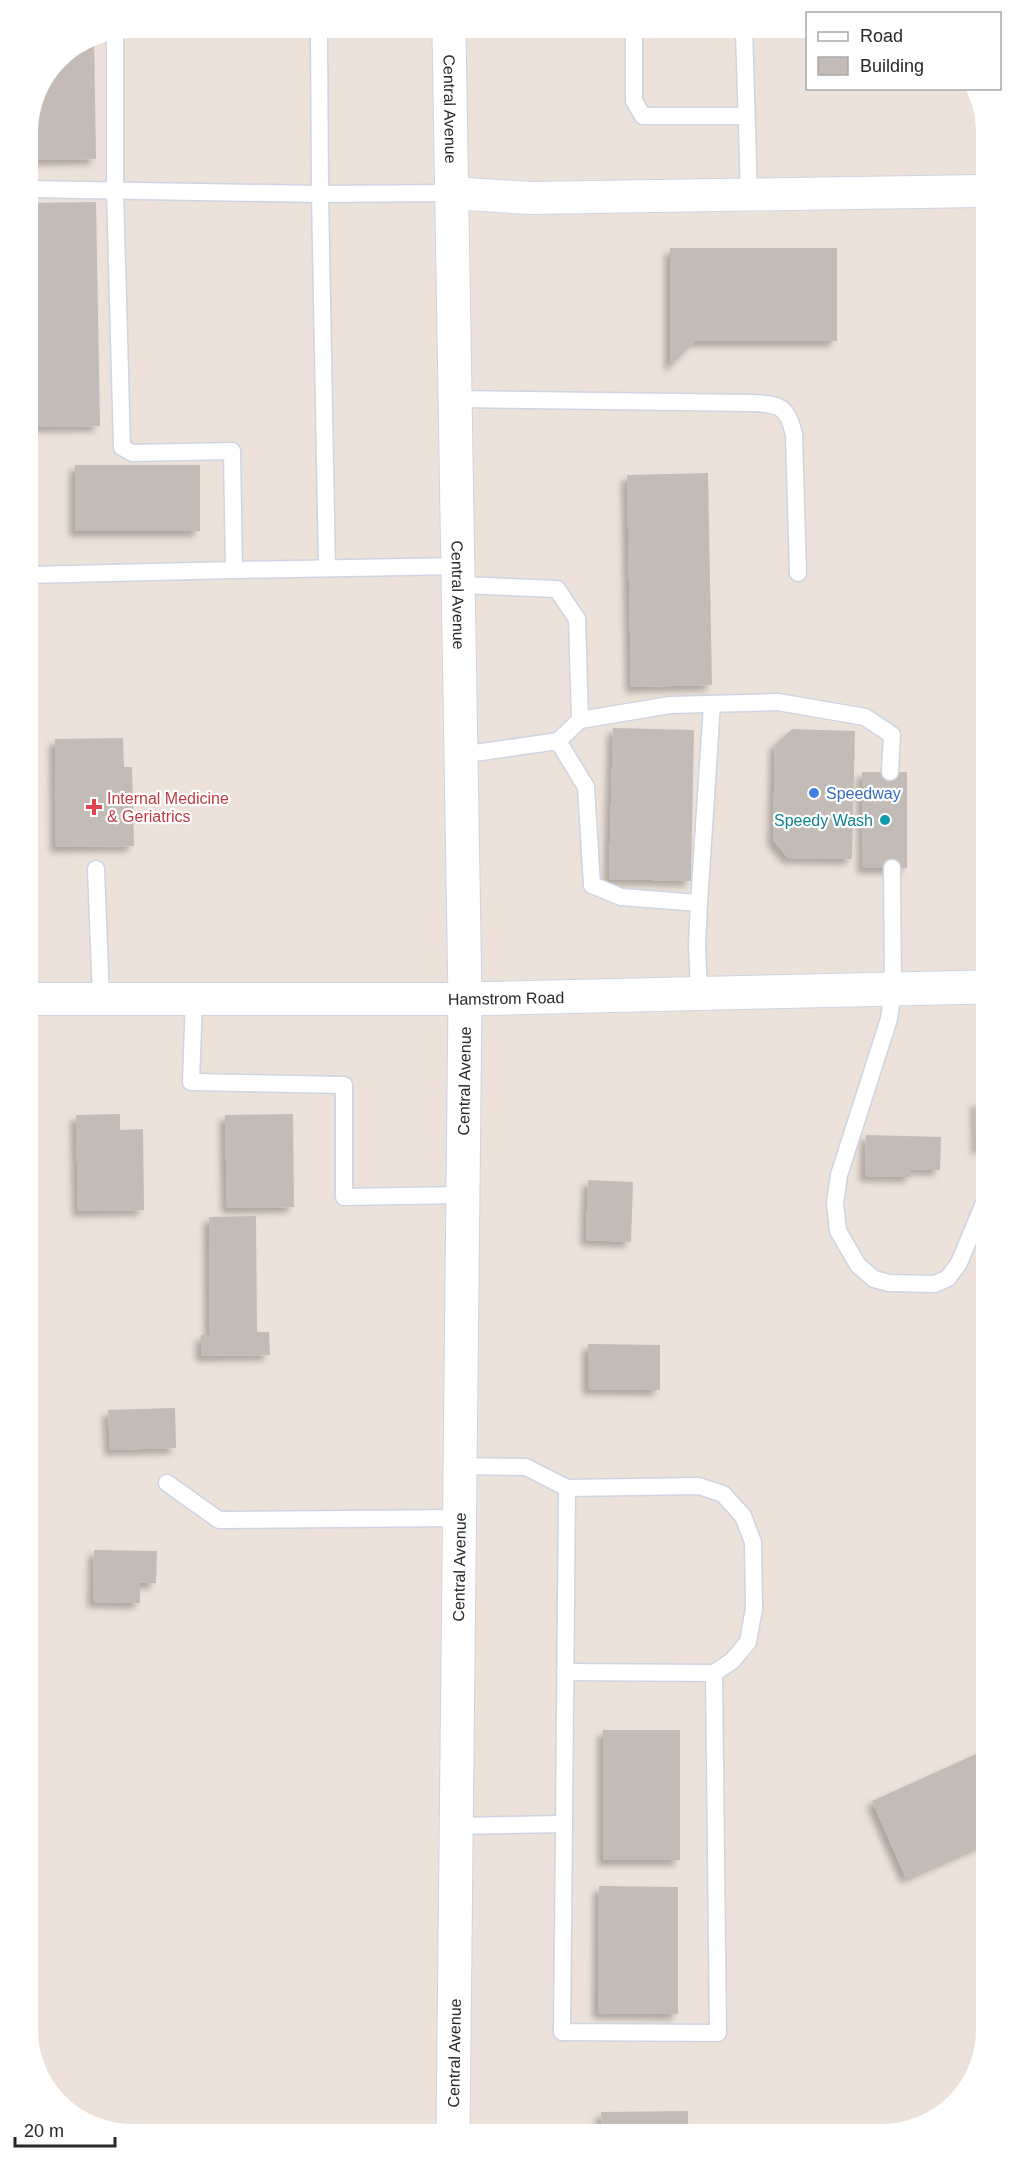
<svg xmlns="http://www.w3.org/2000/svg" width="1013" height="2161" font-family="Arial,sans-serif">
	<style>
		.building { fill: #c3bcb6; filter: url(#shadow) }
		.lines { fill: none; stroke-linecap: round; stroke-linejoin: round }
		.service-casing { stroke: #ced4e2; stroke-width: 19 }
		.minor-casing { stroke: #ced4e2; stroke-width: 34 }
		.tertiary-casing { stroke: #ced4e2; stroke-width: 35 }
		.secondary-casing { stroke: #ced4e2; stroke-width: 35 }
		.service { stroke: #fff; stroke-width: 16 }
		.minor { stroke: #fff; stroke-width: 32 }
		.tertiary { stroke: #fff; stroke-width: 33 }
		.secondary { stroke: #fff; stroke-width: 33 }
		.shop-dot { fill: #3f7fe0; stroke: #fff; stroke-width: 2 }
		.health-dot { fill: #e0444e; stroke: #fff; stroke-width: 2 }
		.culture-dot { fill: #0f9aa8; stroke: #fff; stroke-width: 2 }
		.labels { text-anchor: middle; stroke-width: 4.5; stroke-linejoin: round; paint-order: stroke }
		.street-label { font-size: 16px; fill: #282828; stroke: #fff }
		.shop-label { font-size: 16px; fill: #366cbe; stroke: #fff; text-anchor: start }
		.health-label { font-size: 16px; fill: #be3a42; stroke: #fff; text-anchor: start }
		.culture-label { font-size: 16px; fill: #0d838f; stroke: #fff; text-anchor: end }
	</style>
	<defs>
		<filter id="shadow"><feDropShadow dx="-5.5" dy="5.5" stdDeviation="3" flood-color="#0004"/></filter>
	</defs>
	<rect width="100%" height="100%" fill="#ece2d9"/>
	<g class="building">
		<polygon points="92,35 94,35 96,159 27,160 27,125 58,57"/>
		<polygon points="96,202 100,426 28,427 27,203"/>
		<polygon points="670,248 837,248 837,341 695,341 670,367"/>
		<rect x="75" y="465" width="125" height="66"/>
		<polygon points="708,473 712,685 631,687 627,475"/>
		<polygon points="613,728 694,730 691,881 609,879"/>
		<polygon points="792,729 855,731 852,859 788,858 773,840 775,745"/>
		<polygon points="123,738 124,767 132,767 134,846 56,847 55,739"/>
		<polygon points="862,772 907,772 907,868 863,868"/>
		<polygon points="29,802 31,802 33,878 29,878"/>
		<polygon points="976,1101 983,1101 983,1149 977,1149"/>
		<polygon points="120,1114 120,1130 143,1129 144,1210 78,1211 76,1115"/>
		<polygon points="293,1114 294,1207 227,1208 225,1115"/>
		<polygon points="866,1135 941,1137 940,1170 911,1169 911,1177 865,1176"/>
		<polygon points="588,1180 633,1182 631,1242 586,1240"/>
		<polygon points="256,1216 257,1332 269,1332 270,1355 201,1356 201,1335 210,1335 209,1217"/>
		<polygon points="588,1344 660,1345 660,1390 588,1389"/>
		<polygon points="175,1408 176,1448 110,1450 108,1410"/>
		<polygon points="94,1550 157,1551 156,1583 140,1583 140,1603 93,1602"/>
		<rect x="603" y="1730" width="77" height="130"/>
		<polygon points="985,1750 985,1843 906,1878 872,1801"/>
		<polygon points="599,1886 678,1887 678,2014 598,2013"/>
		<polygon points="688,2111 688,2130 602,2130 601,2112"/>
	</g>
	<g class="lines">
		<g class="service-casing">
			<g id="service">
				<polyline points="744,29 749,195"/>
				<polyline points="634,30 634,101 643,116 746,116"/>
				<polyline points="319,33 320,194 327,568"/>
				<polyline points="115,35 115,190 122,447 132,453 232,451 234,570 458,566"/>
				<polyline points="27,189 320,194 451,193"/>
				<path d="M456,399L752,403C779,404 788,406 794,435L798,573"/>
				<polyline points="28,575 234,570"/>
				<polyline points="459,585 557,589 577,619 580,720 558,741 461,755"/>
				<polyline points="580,720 670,705 778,702 865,717 892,735 890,772"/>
				<polyline points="558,741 586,787 592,885 621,897 699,903 697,945 699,994"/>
				<polyline points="892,868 893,989 889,1019 839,1175 835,1203 838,1231 858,1265 874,1279 889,1283 935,1284 948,1278 959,1263 984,1203"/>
				<polyline points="96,869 101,999"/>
				<polyline points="699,903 712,704"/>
				<polyline points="194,999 191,1082 344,1085 344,1197 462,1195"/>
				<polyline points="460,1466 526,1467 567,1488 699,1486 723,1494 743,1516 753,1542 754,1608 748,1642 732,1661 714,1673 565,1672"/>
				<polyline points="167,1483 219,1520 459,1518"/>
				<polyline points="564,1824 567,1488"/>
				<polyline points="456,1826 564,1824 562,2032 718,2033 714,1673"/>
			</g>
		</g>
		<g class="minor-casing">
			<g id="minor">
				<polyline points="451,193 530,198 981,191"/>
				<polyline points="30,999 465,999"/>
			</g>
		</g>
		<g class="tertiary-casing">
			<polyline id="tertiary" points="465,999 983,987"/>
		</g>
		<g class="secondary-casing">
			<g id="secondary">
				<path id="s1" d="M449,31L465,999L453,2132"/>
			</g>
		</g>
		<use href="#service" class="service"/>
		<use href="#minor" class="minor"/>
		<use href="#tertiary" class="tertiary"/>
		<use href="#secondary" class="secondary"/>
	</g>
	<circle class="shop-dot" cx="814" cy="793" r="6"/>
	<path class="health-dot" d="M91 798h6v6h6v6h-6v6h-6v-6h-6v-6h6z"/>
	<circle class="culture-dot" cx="885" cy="820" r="6"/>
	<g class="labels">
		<g class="street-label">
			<text dy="6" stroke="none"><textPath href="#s1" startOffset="78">Central Avenue</textPath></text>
			<text dy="6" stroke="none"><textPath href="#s1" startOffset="564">Central Avenue</textPath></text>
			<text transform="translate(506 998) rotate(-1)" y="6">Hamstrom Road</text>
			<text transform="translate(464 1081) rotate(-89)" y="6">Central Avenue</text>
			<text transform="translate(459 1567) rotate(-89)" y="6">Central Avenue</text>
			<text transform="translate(454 2053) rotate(-89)" y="6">Central Avenue</text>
		</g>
		<g class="shop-label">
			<text x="826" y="799">Speedway</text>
		</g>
		<g class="health-label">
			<text x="107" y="804">Internal Medicine<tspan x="107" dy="18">&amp; Geriatrics</tspan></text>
		</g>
		<g class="culture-label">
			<text x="873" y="826">Speedy Wash</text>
		</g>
	</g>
	<path d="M0 0H1013V2161H0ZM132 38H882A94 94 0 0 1 976 132V2030A94 94 0 0 1 882 2124H132A94 94 0 0 1 38 2030V132A94 94 0 0 1 132 38Z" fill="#fff" fill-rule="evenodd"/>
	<rect x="806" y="12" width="195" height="78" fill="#ffffff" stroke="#a9a9a9" stroke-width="1.5"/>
	<rect x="818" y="32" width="30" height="9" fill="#ffffff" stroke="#a9a9a9" stroke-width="1.5"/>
	<text x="860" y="42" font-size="18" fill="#282828">Road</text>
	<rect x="818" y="57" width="30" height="18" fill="#c3bcb6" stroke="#a9a9a9" stroke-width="1.5"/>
	<text x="860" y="72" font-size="18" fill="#282828">Building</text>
	<path d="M15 2137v9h100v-9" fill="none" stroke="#282828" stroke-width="3"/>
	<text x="24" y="2137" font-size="18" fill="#282828" stroke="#ffffff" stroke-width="4.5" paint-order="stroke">20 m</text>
</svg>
